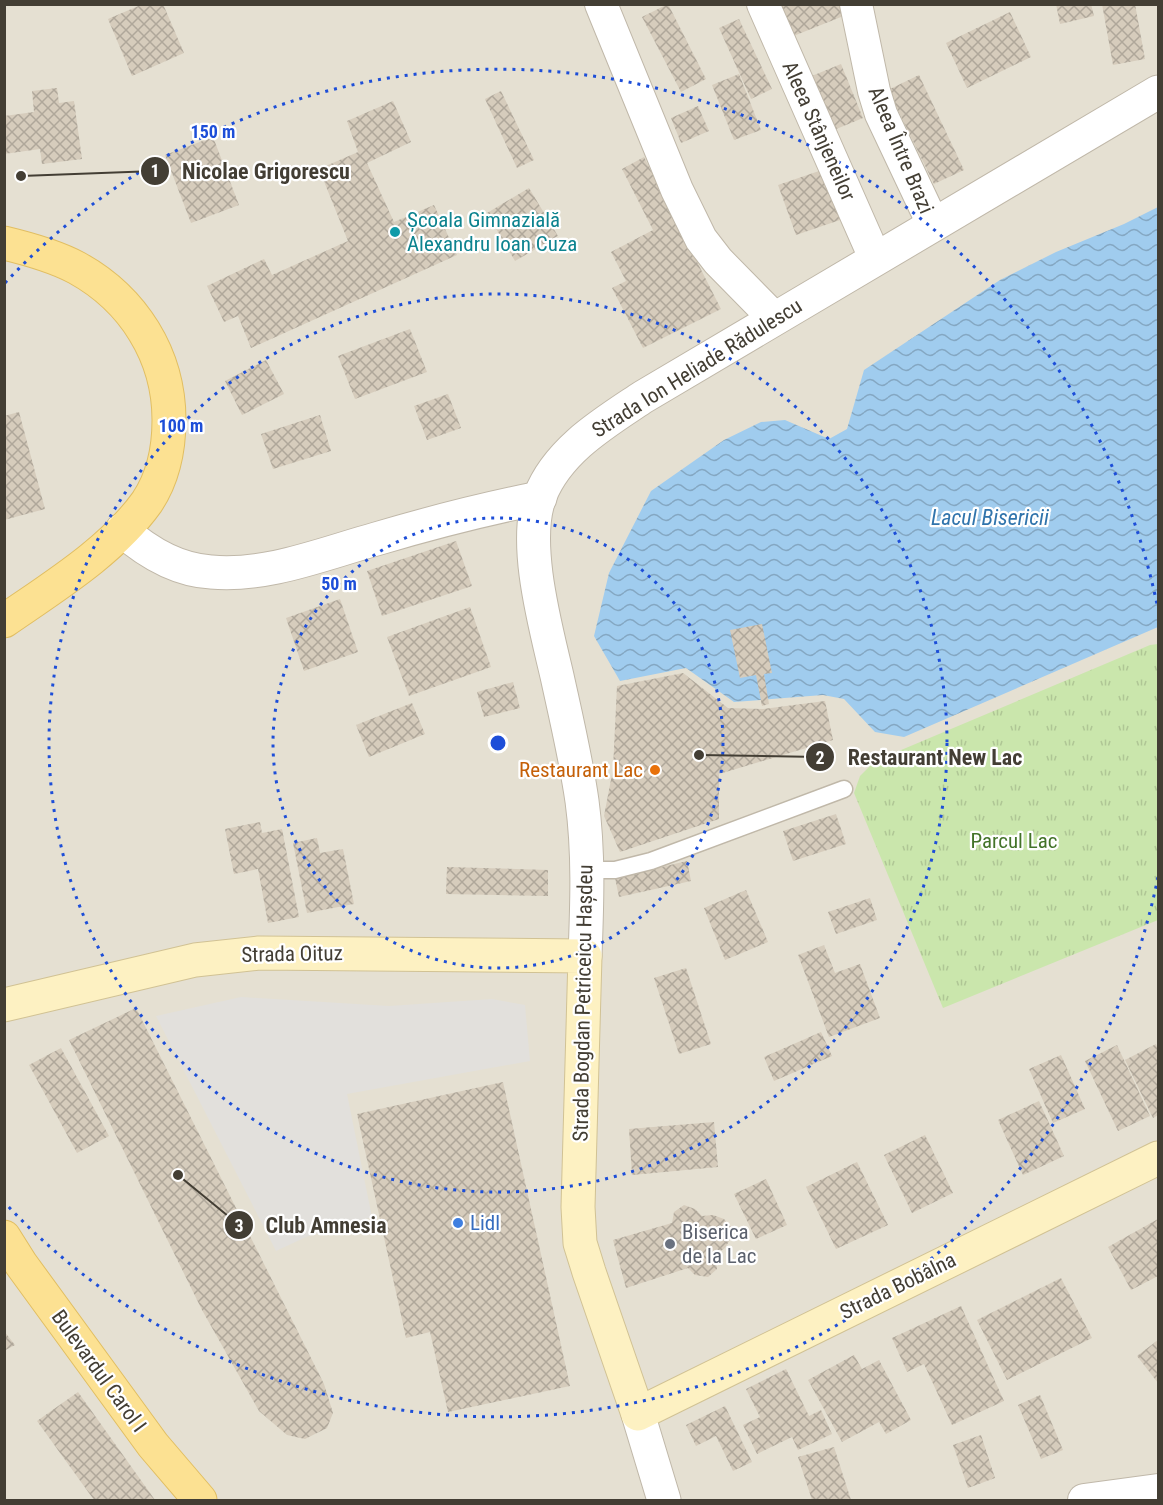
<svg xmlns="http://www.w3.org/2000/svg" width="1163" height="1505" font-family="'Roboto Condensed',sans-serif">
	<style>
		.residential { fill: #e5e0d2 }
		.park { fill: url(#park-tufts) }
		.parking { fill: #e2e0dc }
		.water { fill: url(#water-waves) }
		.building { fill: url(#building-cross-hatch) }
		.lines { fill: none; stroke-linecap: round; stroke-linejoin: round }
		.service-casing { stroke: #c0b8a9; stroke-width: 19 }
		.minor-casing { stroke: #c0b8a9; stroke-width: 34 }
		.tertiary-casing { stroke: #c0b8a9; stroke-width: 35 }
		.secondary-casing { stroke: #d1c294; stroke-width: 35 }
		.primary-casing { stroke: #e1be62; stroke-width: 35 }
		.service { stroke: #fff; stroke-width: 16 }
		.minor { stroke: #fff; stroke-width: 32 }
		.tertiary { stroke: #fff; stroke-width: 33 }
		.secondary { stroke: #fdf1c2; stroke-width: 33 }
		.primary { stroke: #fce192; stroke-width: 33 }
		.ring { fill: none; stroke: #1d4ed8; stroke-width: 3; stroke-dasharray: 3 6 }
		.culture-dot { fill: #0f9aa8; stroke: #fff; stroke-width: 2 }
		.food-dot { fill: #e8710a; stroke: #fff; stroke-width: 2 }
		.shop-dot { fill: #3f7fe0; stroke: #fff; stroke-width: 2 }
		.worship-dot { fill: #6b7280; stroke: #fff; stroke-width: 2 }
		.labels { text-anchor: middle; stroke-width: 4.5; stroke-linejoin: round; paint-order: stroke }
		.street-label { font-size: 21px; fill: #433e34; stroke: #fff }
		.culture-label { font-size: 21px; fill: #0d838f; stroke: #fff; text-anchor: start }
		.food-label { font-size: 21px; fill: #c56008; stroke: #fff; text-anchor: end }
		.park-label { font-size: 21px; fill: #437329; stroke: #fff }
		.shop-label { font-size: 21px; fill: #366cbe; stroke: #fff; text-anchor: start }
		.worship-label { font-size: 21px; fill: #5b616d; stroke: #fff; text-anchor: start }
		.water-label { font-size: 22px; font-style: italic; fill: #3074ac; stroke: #fff }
		.centre { fill: #1d4ed8; stroke: #fff; stroke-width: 3 }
		.ring-label { font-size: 18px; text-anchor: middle; font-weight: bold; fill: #1d4ed8; stroke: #fff; stroke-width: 4.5; stroke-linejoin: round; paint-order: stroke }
		.leader { fill: none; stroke: #433e34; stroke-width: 2 }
		.callout-dot { fill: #433e34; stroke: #fff; stroke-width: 2 }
		.mark-label { font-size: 18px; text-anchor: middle; font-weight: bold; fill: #fff }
		.callout-label { font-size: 22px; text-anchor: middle; font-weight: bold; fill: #433e34; stroke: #fff; stroke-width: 4.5; stroke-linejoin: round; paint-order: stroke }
	</style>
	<defs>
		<pattern id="park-tufts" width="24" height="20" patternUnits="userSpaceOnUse" patternTransform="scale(1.5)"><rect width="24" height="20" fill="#cae6ac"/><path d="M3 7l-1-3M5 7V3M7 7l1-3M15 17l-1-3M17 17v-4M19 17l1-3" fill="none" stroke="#afc695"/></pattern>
		<pattern id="water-waves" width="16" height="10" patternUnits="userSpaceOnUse" patternTransform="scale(1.5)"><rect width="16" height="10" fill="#a0ccee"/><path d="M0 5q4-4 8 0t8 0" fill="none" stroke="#84a7c2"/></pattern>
		<pattern id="building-cross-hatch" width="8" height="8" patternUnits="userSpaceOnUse" patternTransform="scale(1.5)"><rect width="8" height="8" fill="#d6ccbc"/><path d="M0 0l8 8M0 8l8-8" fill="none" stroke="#afa79a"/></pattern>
	</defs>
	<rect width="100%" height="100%" fill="#f1eee4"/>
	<rect class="residential" x="5" y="5" width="1153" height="1495"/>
	<polygon class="park" points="1158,644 1158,920 943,1008 854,793 860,776 875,761 1150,645"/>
	<polygon class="parking" points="241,997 389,1006 492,999 525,1005 530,1061 347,1094 372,1217 306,1237 276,1251 156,1016"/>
	<polygon class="water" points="1158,207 1158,627 904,737 875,732 844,699 823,695 734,702 686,668 620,681 594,636 609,573 651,491 724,440 761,422 785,420 829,439 847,429 864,370 1000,280 1056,252 1124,224"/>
	<g class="building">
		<polygon points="143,4 163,4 184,53 132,76 108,19"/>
		<polygon points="668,4 706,79 681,92 642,17"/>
		<polygon points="778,4 841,4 846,15 791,37"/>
		<polygon points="1056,4 1091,4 1094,16 1060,24"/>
		<polygon points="1102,4 1135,4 1145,59 1113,65"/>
		<polygon points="1010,12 1031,57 967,88 946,43"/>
		<polygon points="739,19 772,89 751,99 719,28"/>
		<polygon points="841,64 863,118 829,132 807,78"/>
		<polygon points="739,74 761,130 734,140 712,85"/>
		<polygon points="919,75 964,170 934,184 888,90"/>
		<polygon points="57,88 59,103 74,101 82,159 42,164 40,149 4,154 4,116 34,112 32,91"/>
		<polygon points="501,91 534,160 517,168 485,99"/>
		<polygon points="393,101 411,142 367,163 394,222 434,205 457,255 251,348 238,316 224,322 207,286 264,259 272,275 348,241 319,169 358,152 347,121"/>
		<polygon points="698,106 709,131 681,143 671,118"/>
		<polygon points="213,137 239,205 191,223 165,155"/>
		<polygon points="644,157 721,309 643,348 612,288 626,281 611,252 653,230 622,169"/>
		<polygon points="822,170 840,220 796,235 778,185"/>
		<polygon points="529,188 558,236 515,261 487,213"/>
		<polygon points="410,329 427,372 355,399 338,356"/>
		<polygon points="266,360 284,394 242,415 225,381"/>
		<polygon points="448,394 461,428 427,440 414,406"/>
		<polygon points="19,412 45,509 4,520 4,416"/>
		<polygon points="320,415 331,451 273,469 261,434"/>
		<polygon points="456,541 472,586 382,616 367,571"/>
		<polygon points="340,599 358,652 304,671 286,618"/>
		<polygon points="470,607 491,667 409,696 387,637"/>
		<polygon points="762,624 772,673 764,674 769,704 762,706 756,675 740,678 730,630"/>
		<polygon points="683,673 728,708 763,709 825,701 833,740 719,774 719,819 620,852 604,816 613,769 617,686"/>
		<polygon points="513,682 520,708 484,717 477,692"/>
		<polygon points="412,703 425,734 369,757 356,725"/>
		<polygon points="836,814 846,844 793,861 783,831"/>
		<polygon points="260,822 262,833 282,829 299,917 268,923 258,869 234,874 225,829"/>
		<polygon points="317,838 320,853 343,849 354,904 307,913 293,843"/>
		<polygon points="687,861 691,881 619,897 615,878"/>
		<polygon points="447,867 548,870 548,896 446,894"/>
		<polygon points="746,890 768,942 725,960 704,908"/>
		<polygon points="870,898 877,920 836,934 828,912"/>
		<polygon points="824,945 835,973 860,964 880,1018 829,1037 798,955"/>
		<polygon points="686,968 711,1044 679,1054 654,978"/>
		<polygon points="136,1008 324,1384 333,1413 327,1428 305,1439 287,1435 259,1411 202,1310 69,1040"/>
		<polygon points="821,1032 832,1056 774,1081 764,1057"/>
		<polygon points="1156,1044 1158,1050 1158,1115 1153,1118 1125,1060"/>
		<polygon points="1117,1045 1150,1116 1118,1131 1085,1061"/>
		<polygon points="61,1048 109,1136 77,1153 29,1065"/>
		<polygon points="1061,1055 1085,1109 1053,1123 1029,1069"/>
		<polygon points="503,1082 570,1386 448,1412 430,1332 406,1338 357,1114"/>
		<polygon points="1039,1101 1064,1156 1023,1175 998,1120"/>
		<polygon points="714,1122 718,1167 632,1175 629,1129"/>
		<polygon points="925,1135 953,1193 912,1213 884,1155"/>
		<polygon points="857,1162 888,1225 836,1249 806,1187"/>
		<polygon points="766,1179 787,1225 756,1239 734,1194"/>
		<polygon points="684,1205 695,1209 702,1216 713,1215 724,1219 731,1227 732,1236 725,1248 716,1254 717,1269 708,1277 695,1275 688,1268 626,1288 613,1240 672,1223 674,1212"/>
		<polygon points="1158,1219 1158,1276 1131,1290 1108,1247"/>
		<polygon points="1061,1278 1092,1338 1007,1380 977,1320"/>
		<polygon points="961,1306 1004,1401 952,1425 924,1364 907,1372 892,1338"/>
		<polygon points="4,1331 15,1345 4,1351"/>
		<polygon points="1158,1340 1158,1383 1137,1356"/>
		<polygon points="854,1355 862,1369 879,1360 911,1420 886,1434 879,1422 842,1442 808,1380"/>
		<polygon points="786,1369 809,1416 821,1410 832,1434 798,1450 792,1437 757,1454 743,1425 760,1417 746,1389"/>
		<polygon points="78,1392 155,1500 94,1500 37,1421"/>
		<polygon points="1040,1395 1063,1450 1041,1459 1018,1405"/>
		<polygon points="725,1406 752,1462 733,1471 716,1436 696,1446 686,1425"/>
		<polygon points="981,1435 995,1478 968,1488 953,1445"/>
		<polygon points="834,1447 851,1500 812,1500 798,1457"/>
	</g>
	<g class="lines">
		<g class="service-casing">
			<polyline id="service" points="588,870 615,870 651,861 844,789"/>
		</g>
		<g class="minor-casing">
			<g id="minor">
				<polyline points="601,4 677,190 701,239 718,261 774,318"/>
				<polyline points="763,4 875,258"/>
				<polyline points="856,4 874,91 881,114 933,224"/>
				<polyline points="1084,1500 1158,1490"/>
			</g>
		</g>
		<g class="tertiary-casing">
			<g id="tertiary">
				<path d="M122,530C147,552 177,570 211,572C267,577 322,554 376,539C430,523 484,509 540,498"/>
				<path d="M585,956C587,904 589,853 582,801C576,759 566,717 557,676C546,628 522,543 540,496C558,450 604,423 643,397L1158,92"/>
				<polyline points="638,1414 664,1500"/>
			</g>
		</g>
		<g class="secondary-casing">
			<polyline id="secondary" points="4,1005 195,960 259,953 585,956 578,1207 580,1243 589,1272 638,1414 1158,1158"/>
		</g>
		<g class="primary-casing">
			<g id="primary">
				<path d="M4,243C29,249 55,256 77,268C133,299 169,355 169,420C169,448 163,478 147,502C112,551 53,587 4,621"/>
				<polyline points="4,1237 21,1264 153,1445 200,1500"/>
			</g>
		</g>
		<use href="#service" class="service"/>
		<use href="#minor" class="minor"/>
		<use href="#tertiary" class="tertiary"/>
		<use href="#secondary" class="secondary"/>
		<use href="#primary" class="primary"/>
	</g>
	<g class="ring">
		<circle cx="498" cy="743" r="225"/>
		<circle cx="498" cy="743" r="449"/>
		<path d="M1158 877A674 674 0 0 1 5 1203M5 283A674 674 0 0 1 1158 609"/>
	</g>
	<circle class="culture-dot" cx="395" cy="232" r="6"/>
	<circle class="food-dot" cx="655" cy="770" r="6"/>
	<circle class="shop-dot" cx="458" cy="1223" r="6"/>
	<circle class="worship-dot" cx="670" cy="1244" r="6"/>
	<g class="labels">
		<g class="street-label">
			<text transform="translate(819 131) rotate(66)" y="7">Aleea Stânjeneilor</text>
			<text transform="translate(901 150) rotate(67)" y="7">Aleea Între Brazi</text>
			<text transform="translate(697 368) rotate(-32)" y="7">Strada Ion Heliade Rădulescu</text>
			<text transform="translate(292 954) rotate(-1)" y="7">Strada Oituz</text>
			<text transform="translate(583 1003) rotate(-89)" y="7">Strada Bogdan Petriceicu Hașdeu</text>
			<text transform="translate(898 1286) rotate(-26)" y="7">Strada Bobâlna</text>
			<text transform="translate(99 1371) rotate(54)" y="7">Bulevardul Carol I</text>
		</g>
		<g class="culture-label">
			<text x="407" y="227">Școala Gimnazială<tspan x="407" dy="24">Alexandru Ioan Cuza</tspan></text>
		</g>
		<g class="food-label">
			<text x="643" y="777">Restaurant Lac</text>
		</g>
		<g class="park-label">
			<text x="1014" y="848">Parcul Lac</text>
		</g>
		<g class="shop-label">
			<text x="470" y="1230">Lidl</text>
		</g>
		<g class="worship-label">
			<text x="682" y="1239">Biserica<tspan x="682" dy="24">de la Lac</tspan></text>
		</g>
		<g class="water-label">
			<text x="990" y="525">Lacul Bisericii</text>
		</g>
	</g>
	<circle cx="498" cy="743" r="9" class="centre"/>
	<g class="ring-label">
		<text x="213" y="138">150 m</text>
		<text x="181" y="432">100 m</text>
		<text x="339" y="590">50 m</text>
	</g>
	<path class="leader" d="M21 176L155 171M699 755L820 757M178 1175L239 1225"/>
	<g class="callout-dot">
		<circle cx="21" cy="176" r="6"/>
		<circle cx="699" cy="755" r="6"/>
		<circle cx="178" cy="1175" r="6"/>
		<circle cx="155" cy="171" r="15"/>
		<circle cx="820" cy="757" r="15"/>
		<circle cx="239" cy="1225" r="15"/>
	</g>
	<g class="mark-label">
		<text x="155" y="177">1</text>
		<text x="820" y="764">2</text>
		<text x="239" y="1232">3</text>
	</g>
	<g class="callout-label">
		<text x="266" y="179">Nicolae Grigorescu</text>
		<text x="935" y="765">Restaurant New Lac</text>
		<text x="326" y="1233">Club Amnesia</text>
	</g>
	<rect width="1163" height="1505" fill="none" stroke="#433e34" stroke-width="12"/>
</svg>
